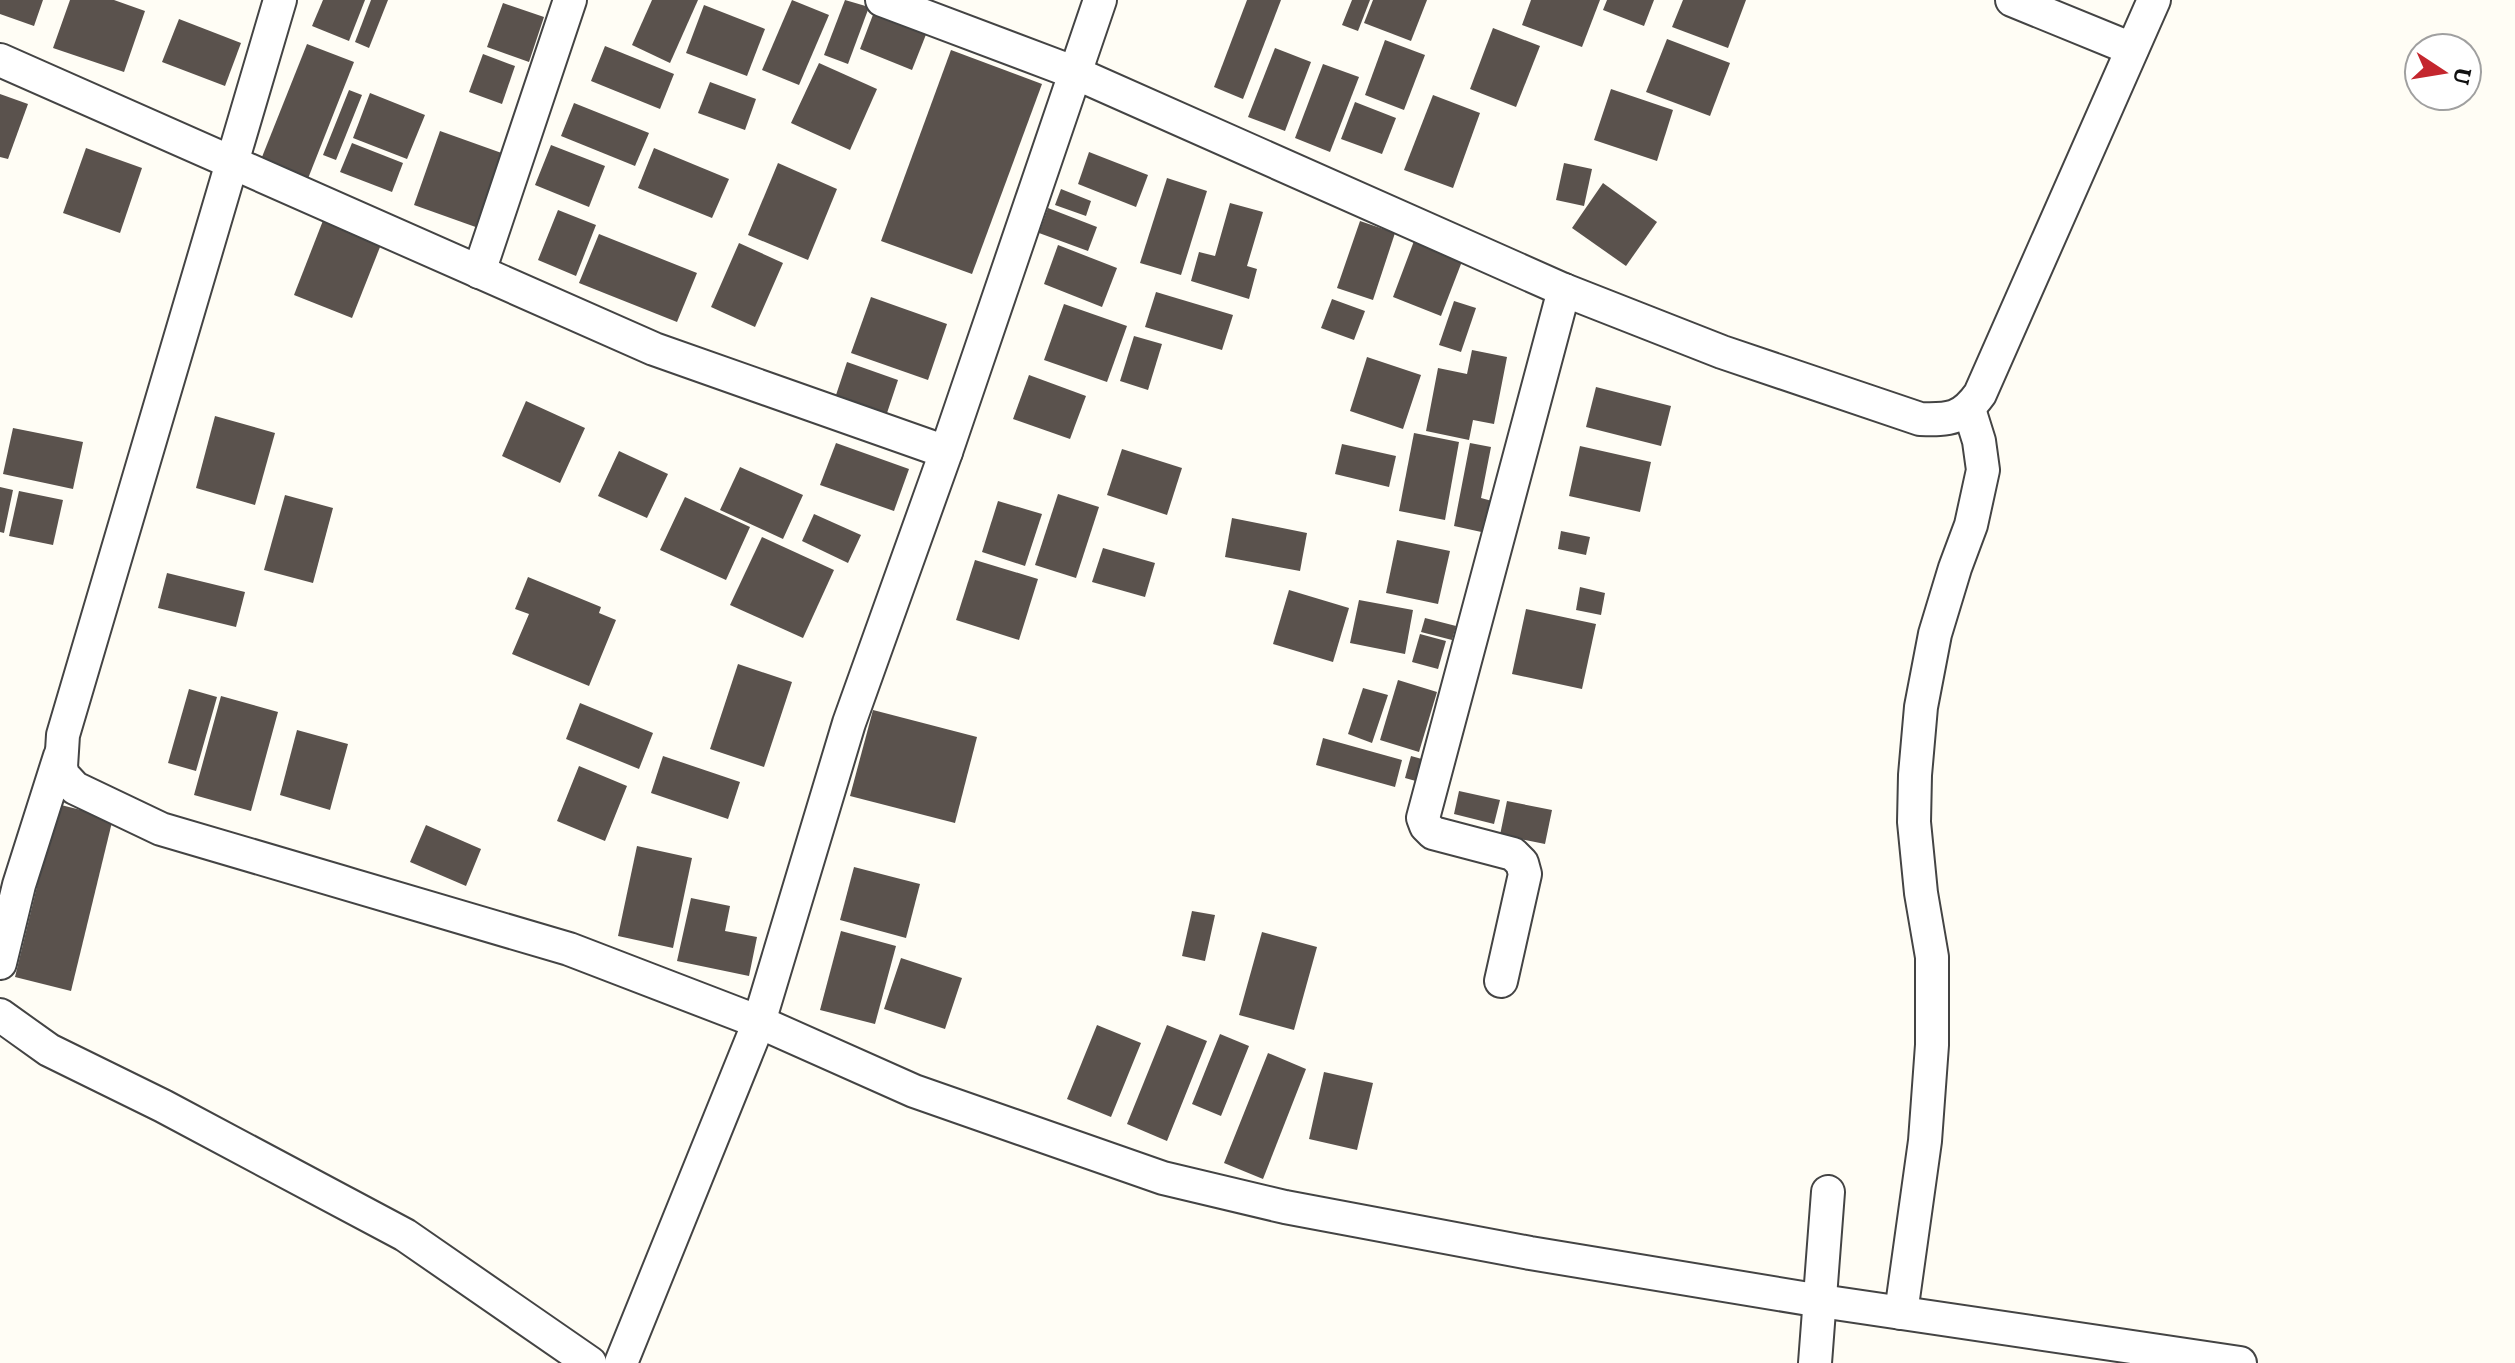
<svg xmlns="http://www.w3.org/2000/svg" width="2515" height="1363" font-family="Literata,serif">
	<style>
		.building { fill: #5a524d }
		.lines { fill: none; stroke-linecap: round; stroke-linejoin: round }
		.street-casing { stroke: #444; stroke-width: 36 }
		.street { stroke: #fff; stroke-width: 32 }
	</style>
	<rect width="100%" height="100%" fill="#fffdf5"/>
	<g class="building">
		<polygon points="0,0 43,0 34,26 0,14"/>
		<polygon points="70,0 114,0 145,11 124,72 53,48"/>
		<polygon points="323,0 365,0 349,41 312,26"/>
		<polygon points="371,0 388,0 369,48 355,42"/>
		<polygon points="652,0 698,0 670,63 632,45"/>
		<polygon points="792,0 829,15 799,85 762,70"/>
		<polygon points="845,0 869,7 848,64 824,55"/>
		<polygon points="1247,0 1281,0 1243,99 1214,87"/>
		<polygon points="1352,0 1370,0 1358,31 1342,25"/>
		<polygon points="1373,0 1427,0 1411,41 1364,23"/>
		<polygon points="1531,0 1600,0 1582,47 1522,25"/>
		<polygon points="1607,0 1654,0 1644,26 1603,10"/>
		<polygon points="1683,0 1746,0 1728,48 1672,27"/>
		<polygon points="503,3 544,17 529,62 487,47"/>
		<polygon points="704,5 765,29 747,76 686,53"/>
		<polygon points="874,12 927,32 912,70 860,49"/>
		<polygon points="179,19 241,43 225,86 162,62"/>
		<polygon points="1493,28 1540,46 1516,107 1470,89"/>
		<polygon points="1667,39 1730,63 1710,116 1646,92"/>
		<polygon points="1385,40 1425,55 1404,110 1365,95"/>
		<polygon points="307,44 354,62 307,181 260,162"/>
		<polygon points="605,46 674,74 660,109 591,81"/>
		<polygon points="1275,48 1311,62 1285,131 1248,117"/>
		<polygon points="951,50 1042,84 972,274 881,241"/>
		<polygon points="483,54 515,66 502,104 469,92"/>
		<polygon points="819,63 877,89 850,150 791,123"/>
		<polygon points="1323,64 1359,77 1330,152 1295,138"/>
		<polygon points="710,82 756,99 745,130 698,113"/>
		<polygon points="1611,89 1673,110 1657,161 1594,140"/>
		<polygon points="349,90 362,95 336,160 323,155"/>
		<polygon points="370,93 425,115 407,159 353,138"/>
		<polygon points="0,94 28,104 8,159 0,157"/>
		<polygon points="1433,95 1480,113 1453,188 1404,170"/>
		<polygon points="1355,102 1396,118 1382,154 1341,139"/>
		<polygon points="574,103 649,133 635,166 561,136"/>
		<polygon points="440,131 510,156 484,230 414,205"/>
		<polygon points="352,143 403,163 392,192 340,172"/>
		<polygon points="551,145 605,166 589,207 535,185"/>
		<polygon points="86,148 142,168 120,233 63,213"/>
		<polygon points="654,148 729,179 712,218 638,188"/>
		<polygon points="1089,152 1148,175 1136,207 1078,184"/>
		<polygon points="778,163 837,189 808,260 748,235"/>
		<polygon points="1564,163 1592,169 1584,206 1556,200"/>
		<polygon points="1167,178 1207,191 1181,275 1140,263"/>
		<polygon points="1603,183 1657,222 1626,266 1572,228"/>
		<polygon points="1061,189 1091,201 1086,216 1055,205"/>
		<polygon points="1230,203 1263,212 1247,266 1257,269 1249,299 1191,281 1199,252 1215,256"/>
		<polygon points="1048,208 1097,227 1088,251 1039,233"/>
		<polygon points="558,210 596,225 576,276 538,260"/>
		<polygon points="324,218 382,242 352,318 294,295"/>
		<polygon points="1360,221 1395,233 1373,300 1337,288"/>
		<polygon points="1417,233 1466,251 1441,316 1393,297"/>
		<polygon points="599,234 697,273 677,322 579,283"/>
		<polygon points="739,243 783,263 755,327 711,307"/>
		<polygon points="1058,245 1117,268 1102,307 1044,284"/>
		<polygon points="1156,292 1233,315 1222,350 1145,327"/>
		<polygon points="871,297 947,324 928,380 851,353"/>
		<polygon points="1332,299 1365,311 1354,340 1321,328"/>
		<polygon points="1454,301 1476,308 1461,352 1439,345"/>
		<polygon points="1064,304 1127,326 1107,382 1044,360"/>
		<polygon points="1134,336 1162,344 1148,390 1120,381"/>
		<polygon points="1472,350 1507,357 1494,424 1473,420 1469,440 1426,431 1438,368 1467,374"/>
		<polygon points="1367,357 1421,375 1403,429 1350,411"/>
		<polygon points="847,362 898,380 887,413 836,395"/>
		<polygon points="1029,375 1086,396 1070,439 1013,419"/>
		<polygon points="1596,387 1671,406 1661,446 1586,427"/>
		<polygon points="526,401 585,428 560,483 502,456"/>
		<polygon points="215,416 275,433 255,505 196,488"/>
		<polygon points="13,428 83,442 73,489 3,474"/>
		<polygon points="1414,433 1459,442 1445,520 1399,511"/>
		<polygon points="836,443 909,469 894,511 820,485"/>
		<polygon points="1470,443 1491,447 1481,498 1492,501 1486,533 1454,526"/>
		<polygon points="1342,444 1396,456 1389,487 1335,474"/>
		<polygon points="1580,446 1651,462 1640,512 1569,496"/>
		<polygon points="1122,449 1182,468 1167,515 1107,495"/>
		<polygon points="619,451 668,474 647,518 598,496"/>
		<polygon points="740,467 803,495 783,539 720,510"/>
		<polygon points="0,487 13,490 4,533 0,532"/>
		<polygon points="19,491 63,500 53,545 9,536"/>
		<polygon points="1058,494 1099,507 1076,578 1035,565"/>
		<polygon points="285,495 333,508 313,583 264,570"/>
		<polygon points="685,497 750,527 726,580 660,550"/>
		<polygon points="998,501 1042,514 1025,566 982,552"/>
		<polygon points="814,514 861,535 848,563 802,541"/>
		<polygon points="1232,518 1307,533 1300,571 1225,557"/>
		<polygon points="1561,531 1590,537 1586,555 1558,549"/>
		<polygon points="762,537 834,570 803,638 730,605"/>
		<polygon points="1397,540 1450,551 1438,604 1386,593"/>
		<polygon points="1103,548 1155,563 1145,597 1092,582"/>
		<polygon points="975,560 1038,579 1019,640 956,620"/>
		<polygon points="167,573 245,592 236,627 158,608"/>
		<polygon points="528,577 601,607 599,613 616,620 589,686 512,654 529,614 515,609"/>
		<polygon points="1580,587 1605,593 1601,615 1576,610"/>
		<polygon points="1289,590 1349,608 1333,662 1273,644"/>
		<polygon points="1359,600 1413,610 1405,654 1350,643"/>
		<polygon points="1526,609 1596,624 1582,689 1512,674"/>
		<polygon points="1425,618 1456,626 1452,640 1421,632"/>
		<polygon points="1420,634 1446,641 1438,669 1412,662"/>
		<polygon points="738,664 792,682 764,767 710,749"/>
		<polygon points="1398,680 1437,692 1419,752 1380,740"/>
		<polygon points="1363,688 1388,695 1372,743 1348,734"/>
		<polygon points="189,689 217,697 196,771 168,763"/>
		<polygon points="221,696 278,712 251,811 194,795"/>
		<polygon points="580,703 653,733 639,769 566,739"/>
		<polygon points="873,710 977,737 955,823 850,796"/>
		<polygon points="297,730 348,744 330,810 280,795"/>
		<polygon points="1323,738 1402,760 1395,787 1316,765"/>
		<polygon points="663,756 740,782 728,819 651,793"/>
		<polygon points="1411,756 1429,761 1423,783 1405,778"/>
		<polygon points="579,766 627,786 605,841 557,821"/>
		<polygon points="1459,791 1500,800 1494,824 1454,814"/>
		<polygon points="1507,801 1552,810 1545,844 1500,835"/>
		<polygon points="57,804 113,818 71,991 15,977"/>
		<polygon points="426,825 481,849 466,886 410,862"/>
		<polygon points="637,846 692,858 673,948 618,936"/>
		<polygon points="854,867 920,884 906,938 840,920"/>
		<polygon points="691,898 730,906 725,931 757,937 749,976 677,961"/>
		<polygon points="1192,911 1215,915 1205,961 1182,956"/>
		<polygon points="841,931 896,946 875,1024 820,1010"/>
		<polygon points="1262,932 1317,947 1294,1030 1239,1015"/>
		<polygon points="901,958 962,978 945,1029 884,1009"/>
		<polygon points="1097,1025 1141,1043 1111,1117 1067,1099"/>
		<polygon points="1167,1025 1207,1041 1167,1141 1127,1124"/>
		<polygon points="1220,1034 1249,1046 1221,1116 1192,1104"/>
		<polygon points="1268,1053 1306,1069 1263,1179 1224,1163"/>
		<polygon points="1324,1072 1373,1083 1357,1150 1309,1139"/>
	</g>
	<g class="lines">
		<g class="street-casing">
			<g id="street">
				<polyline points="280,0 63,735 61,767 63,775 75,788 161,829 569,949 759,1022 914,1091 1163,1178 1285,1207 1530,1253 1821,1301 2240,1363"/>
				<path d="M882,0L1073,72L1564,290L1722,352L1920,419C1950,420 1962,419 1980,394L2154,0"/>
				<polyline points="2012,0 2132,49"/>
				<polyline points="0,60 654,349 946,452"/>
				<polyline points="479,272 570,0"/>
				<polyline points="0,963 19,885 60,756"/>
				<polyline points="1501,981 1525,874 1522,863 1513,854 1433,833 1426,826 1423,818 1564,290"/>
				<polyline points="0,1015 49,1050 163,1106 405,1235 590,1363"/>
				<polyline points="1901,1313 1925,1141 1932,1045 1932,957 1921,893 1914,822 1915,775 1921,707 1935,634 1955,568 1971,525 1983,470 1979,441 1969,409"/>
				<polyline points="621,1363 759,1022 849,723 946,452 1100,0"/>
				<polyline points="1815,1363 1828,1192"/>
			</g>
		</g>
		<use href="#street" class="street"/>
	</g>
	<g transform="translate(2443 72) rotate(102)"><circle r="38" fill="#ffffff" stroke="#a0a0a0" stroke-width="2"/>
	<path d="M0-6L14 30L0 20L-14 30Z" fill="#c4262e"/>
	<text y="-12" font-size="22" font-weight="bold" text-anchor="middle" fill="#111111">U</text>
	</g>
</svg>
